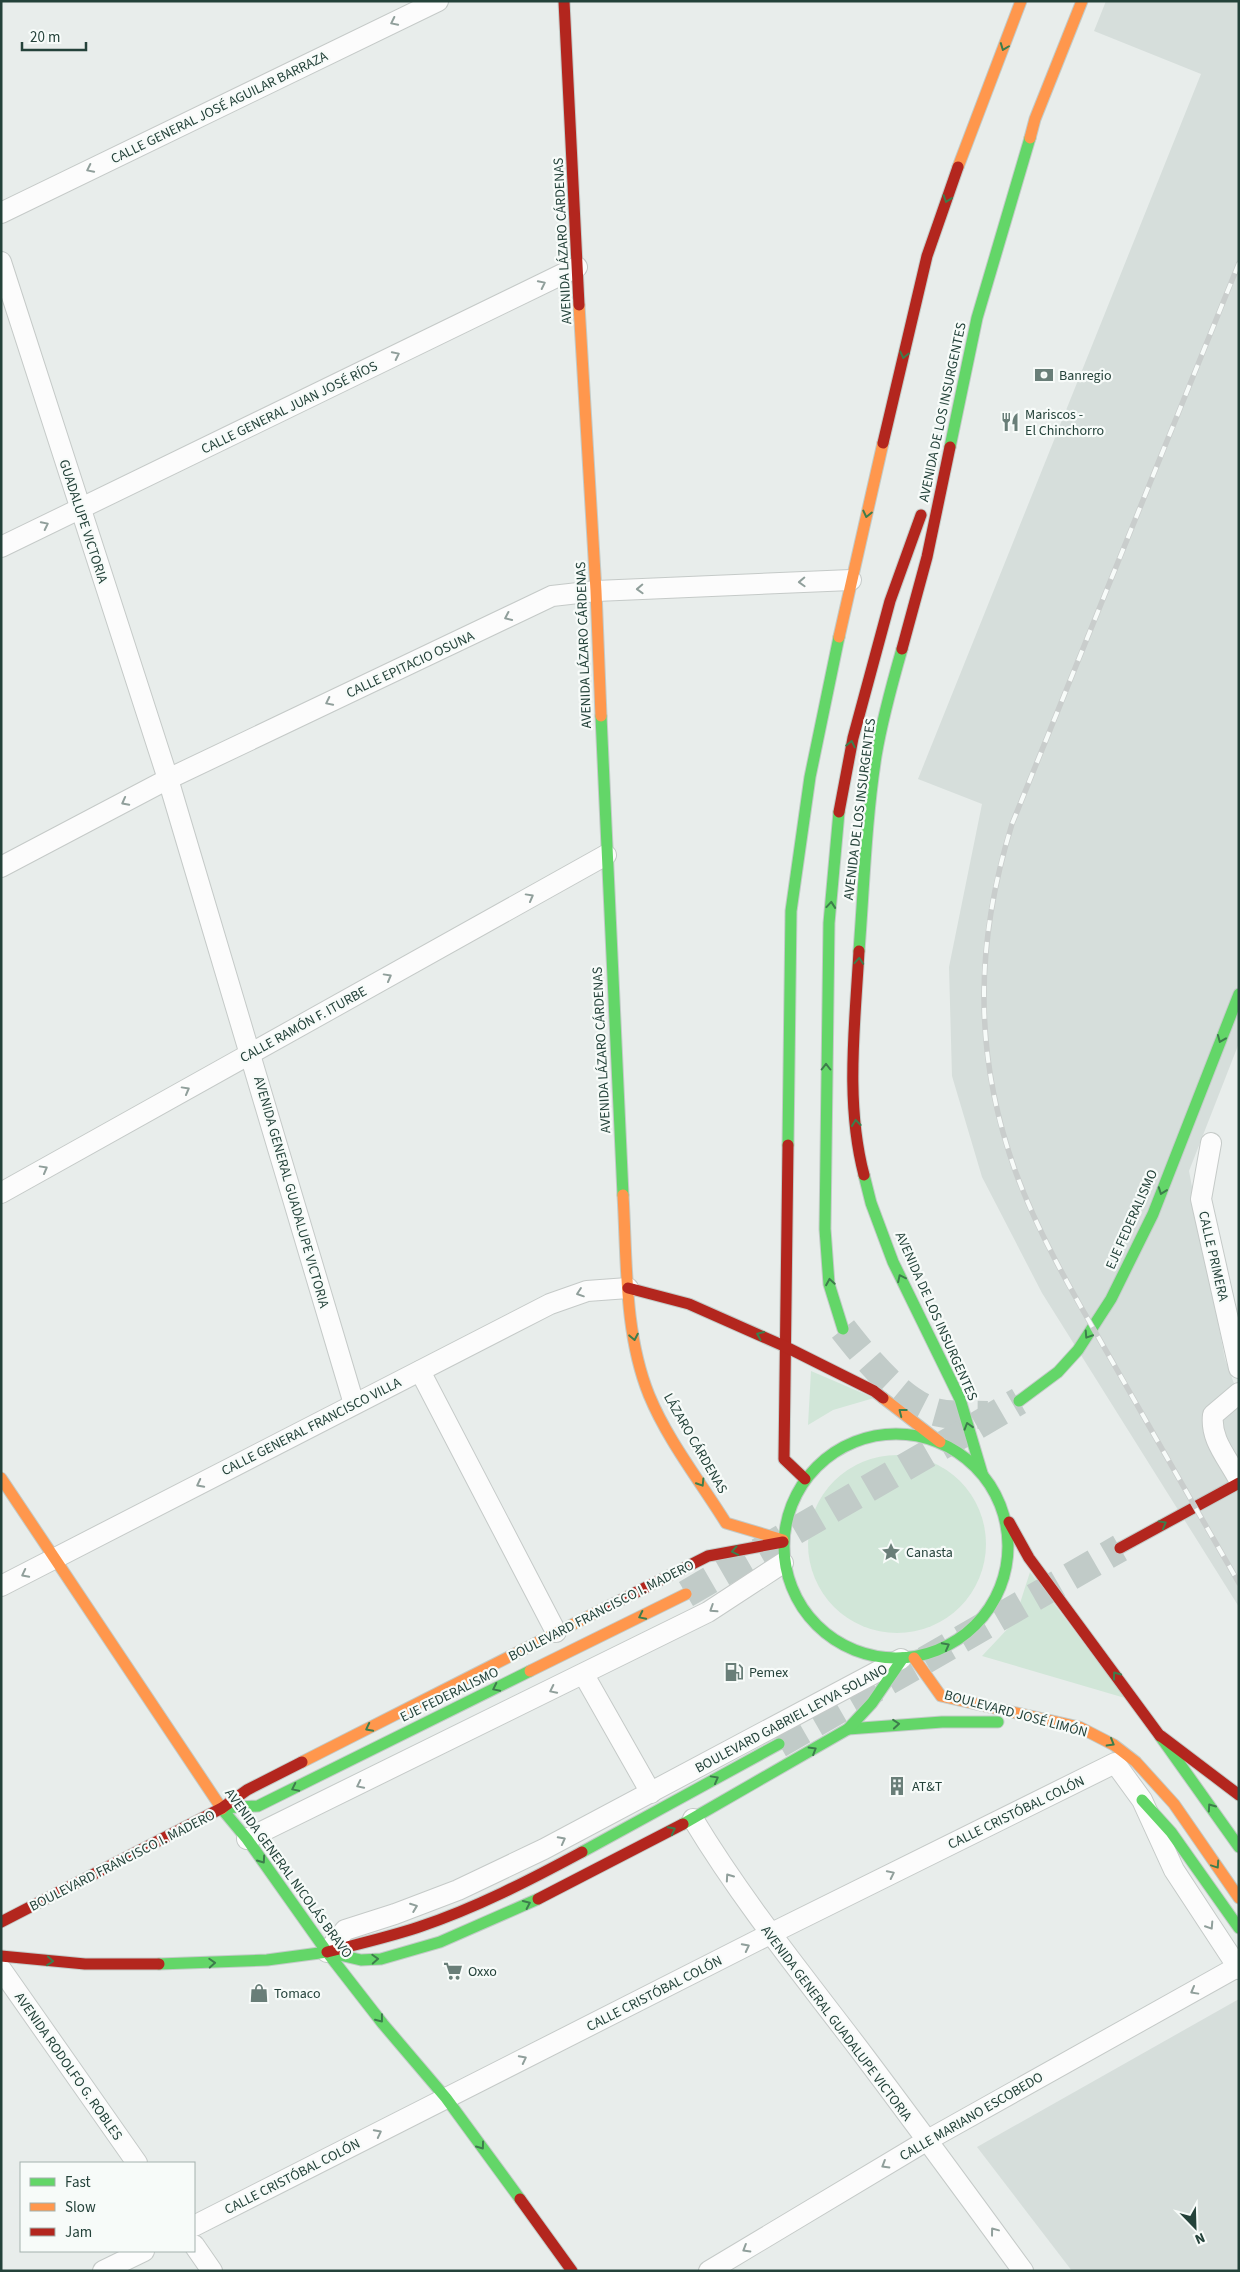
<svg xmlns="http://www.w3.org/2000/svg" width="1240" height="2272" font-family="'Source Sans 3',sans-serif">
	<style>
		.built { fill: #d6dedb }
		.green { fill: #d1e6d8 }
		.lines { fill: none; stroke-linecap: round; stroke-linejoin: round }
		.secondary-tunnel { stroke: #c1cbc8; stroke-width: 28; stroke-dasharray: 28 14; stroke-linecap: butt }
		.street-casing { stroke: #c5cac8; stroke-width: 22 }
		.fast-casing { stroke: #c3cbc8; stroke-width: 13 }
		.slow-casing { stroke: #c3cbc8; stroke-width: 13 }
		.jam-casing { stroke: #c3cbc8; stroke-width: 13 }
		.street { stroke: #fcfcfc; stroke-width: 20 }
		.fast { stroke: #63d668; stroke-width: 11 }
		.slow { stroke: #ff974d; stroke-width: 11 }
		.jam { stroke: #b3261e; stroke-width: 11 }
		.rail-casing { stroke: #c9cdcc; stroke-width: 5.5 }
		.rail { stroke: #f7fbf9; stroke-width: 4; stroke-dasharray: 11; stroke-linecap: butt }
		.oneway { stroke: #909f9b }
		.oneway2 { stroke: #3d7d4c }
		.labels { text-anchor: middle; stroke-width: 4.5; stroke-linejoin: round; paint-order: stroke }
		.street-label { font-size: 14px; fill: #24423a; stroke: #f7fbf9 }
		.poi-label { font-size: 14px; fill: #24423a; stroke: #f7fbf9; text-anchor: start }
	</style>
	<rect width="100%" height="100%" fill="#e8edeb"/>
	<g class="built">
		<polygon points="1106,1 1239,1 1239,1043 1189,1171 1225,1359 1239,1397 1239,1607 1042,1293 982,1177 952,1076 949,967 982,804 918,779 1201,74 1094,31"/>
		<polygon points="1239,1999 1239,2271 1072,2271 977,2147"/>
	</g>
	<g class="green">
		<polygon points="811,1371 874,1398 833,1410 808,1425"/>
		<circle cx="897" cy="1544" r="89"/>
		<polygon points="1030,1572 1125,1698 982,1656 1014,1622"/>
	</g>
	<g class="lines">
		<g class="secondary-tunnel">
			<path d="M843,1329C865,1357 904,1406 940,1413C955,1416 972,1414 987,1415"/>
			<polyline points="686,1594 1019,1401"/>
			<polyline points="779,1744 1120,1548"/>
		</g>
		<g class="street-casing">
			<g id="street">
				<polyline points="1,213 438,1"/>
				<polyline points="1,262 168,779 354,1404"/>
				<polyline points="1,547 577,267"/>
				<polyline points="1,867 168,779 552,596 596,591 851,580"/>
				<polyline points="1211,1143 1201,1199 1239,1368"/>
				<polyline points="1,1193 606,855"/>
				<polyline points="420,1371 556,1632"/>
				<path d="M1239,1393L1213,1415C1210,1440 1228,1458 1239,1480"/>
				<polyline points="1,1586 550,1304 587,1291 628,1288"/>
				<polyline points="584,1675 651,1793"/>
				<path d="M693,1819C742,1900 801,1973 859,2049C914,2122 969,2197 1023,2271"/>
				<polyline points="247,1839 708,1612 783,1563"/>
				<polyline points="327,1952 345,1930 395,1914 458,1890 544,1849 901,1659"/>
				<polyline points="1,1969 137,2163"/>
				<polyline points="194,2226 770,1934 1115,1763 1142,1800 1174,1870 1239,1969"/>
				<polyline points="194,2245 212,2271"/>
				<polyline points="103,2271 144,2251"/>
				<polyline points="709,2271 926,2141 1237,1967"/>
			</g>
		</g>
		<g class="fast-casing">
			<g id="fast">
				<polyline points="950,447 977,318 1030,138"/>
				<polyline points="601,716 623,1195"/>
				<polyline points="839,812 829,923 825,1229 829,1284 843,1329"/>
				<path d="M859,951C864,886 866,820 876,756C882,720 892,684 902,649"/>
				<polyline points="788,1145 791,911 810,777 839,637"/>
				<polyline points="864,1175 871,1203 893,1262 960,1399 982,1473"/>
				<polyline points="1019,1401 1058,1372 1078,1350 1111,1299 1153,1214 1239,994"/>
				<circle cx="896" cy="1546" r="112"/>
				<polyline points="848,1729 942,1722 998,1722"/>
				<polyline points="1160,1736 1239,1847"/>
				<polyline points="1142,1800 1171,1832 1239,1928"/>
				<polyline points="222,1808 258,1806 530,1671"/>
				<polyline points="222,1809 247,1839 327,1952 383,2024 446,2098 520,2199"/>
				<polyline points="683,1824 848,1729 872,1703 903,1658"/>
				<polyline points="582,1852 779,1744"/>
				<polyline points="159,1964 267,1960 327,1952 361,1960 381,1959 440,1942 538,1899"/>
			</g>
		</g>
		<g class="slow-casing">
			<g id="slow">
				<polyline points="1030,138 1035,119 1082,1"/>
				<polyline points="958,167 1021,1"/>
				<polyline points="579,305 596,591 601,716"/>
				<polyline points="839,637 883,443"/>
				<path d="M623,1195C627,1261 624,1333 649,1395C668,1441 700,1481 726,1523L783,1540"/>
				<polyline points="883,1398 940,1442"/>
				<polyline points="1,1478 222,1809"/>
				<polyline points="914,1658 941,1696 1079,1727 1114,1745 1136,1762 1174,1804 1239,1898"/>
				<polyline points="530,1671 686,1594"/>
				<polyline points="302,1762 607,1607"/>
			</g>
		</g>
		<g class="jam-casing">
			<g id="jam">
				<polyline points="564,1 579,305"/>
				<polyline points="883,443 927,256 958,167"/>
				<polyline points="902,649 927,557 950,447"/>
				<polyline points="839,812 853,738 890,601 921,515"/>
				<path d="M859,951C855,1024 845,1103 864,1175"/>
				<polyline points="788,1145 784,1459 805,1479"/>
				<polyline points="628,1288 689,1304 784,1346 874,1391 883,1398"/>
				<polyline points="1009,1522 1029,1558 1160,1736"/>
				<polyline points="1120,1548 1239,1483"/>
				<polyline points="607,1607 708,1556 783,1542"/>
				<polyline points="1161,1736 1239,1795"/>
				<polyline points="538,1899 683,1824"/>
				<polyline points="1,1922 222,1808 247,1790 302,1762"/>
				<path d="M327,1952C358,1944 389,1937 419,1927C476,1908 530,1880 582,1852"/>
				<polyline points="1,1956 85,1964 159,1964"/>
				<polyline points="520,2199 572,2271"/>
			</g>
		</g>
		<use href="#street" class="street"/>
		<use href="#fast" class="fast"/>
		<use href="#slow" class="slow"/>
		<use href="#jam" class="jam"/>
		<g class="rail-casing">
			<path id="rail" d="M1239,263L1012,824C975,944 973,1054 1016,1173C1041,1241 1080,1305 1116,1368C1157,1440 1197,1511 1239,1583"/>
		</g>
		<use href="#rail" class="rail"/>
	</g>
	<defs><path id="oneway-chevron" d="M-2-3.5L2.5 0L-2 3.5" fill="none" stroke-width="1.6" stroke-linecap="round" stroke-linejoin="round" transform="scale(1.25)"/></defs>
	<g class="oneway">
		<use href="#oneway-chevron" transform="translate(394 22) rotate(154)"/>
		<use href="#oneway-chevron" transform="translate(90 169) rotate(154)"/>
		<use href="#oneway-chevron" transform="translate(542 284) rotate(-26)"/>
		<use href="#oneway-chevron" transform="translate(396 355) rotate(-26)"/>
		<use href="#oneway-chevron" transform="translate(45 525) rotate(-26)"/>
		<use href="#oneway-chevron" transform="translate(802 582) rotate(178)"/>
		<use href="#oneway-chevron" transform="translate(640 589) rotate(178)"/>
		<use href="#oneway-chevron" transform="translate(508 617) rotate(155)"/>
		<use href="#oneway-chevron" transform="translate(329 702) rotate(154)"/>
		<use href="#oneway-chevron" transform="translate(125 802) rotate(152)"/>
		<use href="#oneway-chevron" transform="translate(530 897) rotate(-29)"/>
		<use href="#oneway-chevron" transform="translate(388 977) rotate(-29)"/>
		<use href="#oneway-chevron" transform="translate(186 1090) rotate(-29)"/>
		<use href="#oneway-chevron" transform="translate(44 1169) rotate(-29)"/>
		<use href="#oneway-chevron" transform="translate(580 1293) rotate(161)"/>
		<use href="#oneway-chevron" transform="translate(200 1484) rotate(153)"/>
		<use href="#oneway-chevron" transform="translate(25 1574) rotate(153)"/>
		<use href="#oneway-chevron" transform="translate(713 1609) rotate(147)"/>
		<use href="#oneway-chevron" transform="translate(553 1690) rotate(154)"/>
		<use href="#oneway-chevron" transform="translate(360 1785) rotate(154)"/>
		<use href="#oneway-chevron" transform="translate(562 1840) rotate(-28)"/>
		<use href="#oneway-chevron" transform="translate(891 1874) rotate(-26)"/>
		<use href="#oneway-chevron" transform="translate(729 1877) rotate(-125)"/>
		<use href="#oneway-chevron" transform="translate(414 1907) rotate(-21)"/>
		<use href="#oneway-chevron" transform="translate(1210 1926) rotate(57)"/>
		<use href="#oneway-chevron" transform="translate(746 1947) rotate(-27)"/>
		<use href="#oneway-chevron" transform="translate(1194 1991) rotate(151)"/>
		<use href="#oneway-chevron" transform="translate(523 2059) rotate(-27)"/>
		<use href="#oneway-chevron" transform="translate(378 2133) rotate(-27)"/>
		<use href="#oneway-chevron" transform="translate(885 2165) rotate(149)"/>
		<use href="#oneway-chevron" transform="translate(994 2231) rotate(-127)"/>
		<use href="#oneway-chevron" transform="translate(746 2249) rotate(149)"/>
	</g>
	<g class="oneway2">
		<use href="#oneway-chevron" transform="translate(1004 47) rotate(111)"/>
		<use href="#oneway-chevron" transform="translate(947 199) rotate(109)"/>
		<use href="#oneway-chevron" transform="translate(904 355) rotate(103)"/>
		<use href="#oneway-chevron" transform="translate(867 514) rotate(103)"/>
		<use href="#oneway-chevron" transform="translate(851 744) rotate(-78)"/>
		<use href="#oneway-chevron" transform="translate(831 905) rotate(-85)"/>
		<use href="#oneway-chevron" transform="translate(859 961) rotate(-86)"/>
		<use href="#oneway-chevron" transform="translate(1221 1039) rotate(112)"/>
		<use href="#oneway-chevron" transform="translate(826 1067) rotate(-90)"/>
		<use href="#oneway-chevron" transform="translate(856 1123) rotate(-96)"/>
		<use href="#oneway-chevron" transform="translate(1162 1191) rotate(110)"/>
		<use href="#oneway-chevron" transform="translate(901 1278) rotate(-116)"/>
		<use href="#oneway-chevron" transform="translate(830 1282) rotate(-99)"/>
		<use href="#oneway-chevron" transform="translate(760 1335) rotate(-156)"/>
		<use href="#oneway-chevron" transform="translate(1088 1335) rotate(123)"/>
		<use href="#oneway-chevron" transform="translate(634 1337) rotate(79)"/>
		<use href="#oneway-chevron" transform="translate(902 1412) rotate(-142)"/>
		<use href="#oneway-chevron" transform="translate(968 1426) rotate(-107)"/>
		<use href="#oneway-chevron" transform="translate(701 1483) rotate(58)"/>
		<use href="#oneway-chevron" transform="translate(1163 1524) rotate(-29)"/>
		<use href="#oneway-chevron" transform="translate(735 1551) rotate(169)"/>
		<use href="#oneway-chevron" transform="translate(642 1616) rotate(154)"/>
		<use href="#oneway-chevron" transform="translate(946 1646) rotate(-28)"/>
		<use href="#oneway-chevron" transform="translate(1116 1675) rotate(-126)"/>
		<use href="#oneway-chevron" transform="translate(496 1688) rotate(154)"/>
		<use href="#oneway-chevron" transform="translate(896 1724) rotate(-5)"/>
		<use href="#oneway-chevron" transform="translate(369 1728) rotate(153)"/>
		<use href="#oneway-chevron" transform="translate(1111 1743) rotate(30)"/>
		<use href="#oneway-chevron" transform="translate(813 1750) rotate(-31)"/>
		<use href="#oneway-chevron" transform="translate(715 1779) rotate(-29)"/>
		<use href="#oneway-chevron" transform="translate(295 1788) rotate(154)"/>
		<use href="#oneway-chevron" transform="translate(1211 1807) rotate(-125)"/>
		<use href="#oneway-chevron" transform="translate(672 1830) rotate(-28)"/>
		<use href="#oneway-chevron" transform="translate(262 1860) rotate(55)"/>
		<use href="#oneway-chevron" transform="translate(1216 1865) rotate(56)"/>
		<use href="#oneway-chevron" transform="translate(527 1904) rotate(-25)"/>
		<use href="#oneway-chevron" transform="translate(375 1959) rotate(-3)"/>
		<use href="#oneway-chevron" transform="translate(50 1961) rotate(5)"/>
		<use href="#oneway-chevron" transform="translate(212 1963) rotate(-3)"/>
		<use href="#oneway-chevron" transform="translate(380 2019) rotate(52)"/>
		<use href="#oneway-chevron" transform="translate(481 2146) rotate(54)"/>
	</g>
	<defs>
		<g id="bank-bare" transform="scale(1.5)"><path d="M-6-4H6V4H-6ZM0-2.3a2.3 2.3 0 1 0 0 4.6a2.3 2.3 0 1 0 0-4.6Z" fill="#697e78" stroke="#f7fbf9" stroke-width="2.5" paint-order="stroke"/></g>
		<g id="restaurant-bare" transform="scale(1.5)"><path d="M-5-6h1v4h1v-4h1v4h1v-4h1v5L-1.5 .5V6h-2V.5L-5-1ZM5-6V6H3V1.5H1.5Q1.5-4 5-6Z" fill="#697e78" stroke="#f7fbf9" stroke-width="2.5" paint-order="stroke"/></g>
		<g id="sight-bare" transform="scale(1.5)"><path d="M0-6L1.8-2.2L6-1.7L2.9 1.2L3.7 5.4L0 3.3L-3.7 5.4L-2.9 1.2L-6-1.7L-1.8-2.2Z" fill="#697e78" stroke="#f7fbf9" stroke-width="2.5" paint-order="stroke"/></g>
		<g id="fuel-bare" transform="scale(1.5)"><path d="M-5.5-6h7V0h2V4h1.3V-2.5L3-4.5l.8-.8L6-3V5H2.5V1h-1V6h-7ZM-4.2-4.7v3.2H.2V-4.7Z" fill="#697e78" stroke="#f7fbf9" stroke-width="2.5" paint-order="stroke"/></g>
		<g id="building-bare" transform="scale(1.5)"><path d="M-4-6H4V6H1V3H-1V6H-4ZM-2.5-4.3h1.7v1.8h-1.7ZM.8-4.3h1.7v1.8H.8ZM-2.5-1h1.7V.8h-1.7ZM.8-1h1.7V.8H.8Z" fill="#697e78" stroke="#f7fbf9" stroke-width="2.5" paint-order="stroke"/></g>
		<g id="supermarket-bare" transform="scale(1.5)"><path d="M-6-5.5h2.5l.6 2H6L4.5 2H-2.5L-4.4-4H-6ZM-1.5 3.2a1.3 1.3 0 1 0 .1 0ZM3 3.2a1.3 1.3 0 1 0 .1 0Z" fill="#697e78" stroke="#f7fbf9" stroke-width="2.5" paint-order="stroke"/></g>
		<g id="shop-bare" transform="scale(1.5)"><path d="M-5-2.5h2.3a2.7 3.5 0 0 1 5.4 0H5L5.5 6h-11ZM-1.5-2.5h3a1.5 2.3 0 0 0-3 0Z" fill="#697e78" stroke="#f7fbf9" stroke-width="2.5" paint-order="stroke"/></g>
	</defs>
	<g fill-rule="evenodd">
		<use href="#bank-bare" x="1044" y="375"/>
		<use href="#restaurant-bare" x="1010" y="422"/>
		<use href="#sight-bare" x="891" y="1552"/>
		<use href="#fuel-bare" x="734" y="1672"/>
		<use href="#building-bare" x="897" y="1786"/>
		<use href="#supermarket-bare" x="453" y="1971"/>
		<use href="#shop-bare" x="259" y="1993"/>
	</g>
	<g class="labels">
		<g class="street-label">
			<text transform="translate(219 107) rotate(-26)" y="5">CALLE GENERAL JOSÉ AGUILAR BARRAZA</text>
			<text transform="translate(562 241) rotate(-93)" y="5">AVENIDA LÁZARO CÁRDENAS</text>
			<text transform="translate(289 407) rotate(-26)" y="5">CALLE GENERAL JUAN JOSÉ RÍOS</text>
			<text transform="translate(942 412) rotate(-78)" y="5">AVENIDA DE LOS INSURGENTES</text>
			<text transform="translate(84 521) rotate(72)" y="5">GUADALUPE VICTORIA</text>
			<text transform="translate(583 645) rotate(-92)" y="5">AVENIDA LÁZARO CÁRDENAS</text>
			<text transform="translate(410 664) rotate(-25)" y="5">CALLE EPITACIO OSUNA</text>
			<text transform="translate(859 809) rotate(-83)" y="5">AVENIDA DE LOS INSURGENTES</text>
			<text transform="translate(303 1024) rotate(-29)" y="5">CALLE RAMÓN F. ITURBE</text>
			<text transform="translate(601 1050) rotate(-93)" y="5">AVENIDA LÁZARO CÁRDENAS</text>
			<text transform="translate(292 1192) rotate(74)" y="5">AVENIDA GENERAL GUADALUPE VICTORIA</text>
			<text transform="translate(1131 1219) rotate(-66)" y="5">EJE FEDERALISMO</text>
			<text transform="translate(1214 1256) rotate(77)" y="5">CALLE PRIMERA</text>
			<text transform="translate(937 1316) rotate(66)" y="5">AVENIDA DE LOS INSURGENTES</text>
			<text transform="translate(311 1426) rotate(-27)" y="5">CALLE GENERAL FRANCISCO VILLA</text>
			<text transform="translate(696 1443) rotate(60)" y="5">LÁZARO CÁRDENAS</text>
			<text transform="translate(601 1610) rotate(-27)" y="5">BOULEVARD FRANCISCO I. MADERO</text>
			<text transform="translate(449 1694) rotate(-26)" y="5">EJE FEDERALISMO</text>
			<text transform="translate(1016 1713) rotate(15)" y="5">BOULEVARD JOSÉ LIMÓN</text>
			<text transform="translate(791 1718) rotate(-28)" y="5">BOULEVARD GABRIEL LEYVA SOLANO</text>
			<text transform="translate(1016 1812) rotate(-26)" y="5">CALLE CRISTÓBAL COLÓN</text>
			<text transform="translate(122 1860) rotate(-27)" y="5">BOULEVARD FRANCISCO I. MADERO</text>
			<text transform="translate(289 1873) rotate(54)" y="5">AVENIDA GENERAL NICOLÁS BRAVO</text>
			<text transform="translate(654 1993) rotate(-27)" y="5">CALLE CRISTÓBAL COLÓN</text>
			<text transform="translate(837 2023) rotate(53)" y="5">AVENIDA GENERAL GUADALUPE VICTORIA</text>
			<text transform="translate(69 2066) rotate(55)" y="5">AVENIDA RODOLFO G. ROBLES</text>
			<text transform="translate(971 2116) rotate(-30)" y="5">CALLE MARIANO ESCOBEDO</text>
			<text transform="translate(292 2176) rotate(-27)" y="5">CALLE CRISTÓBAL COLÓN</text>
		</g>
		<g class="poi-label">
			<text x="1059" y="380">Banregio</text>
			<text x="1025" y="419">Mariscos -<tspan x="1025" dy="16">El Chinchorro</tspan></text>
			<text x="906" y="1557">Canasta</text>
			<text x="749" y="1677">Pemex</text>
			<text x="912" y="1791">AT&amp;T</text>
			<text x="468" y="1976">Oxxo</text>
			<text x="274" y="1998">Tomaco</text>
		</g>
	</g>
	<rect width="1240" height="2272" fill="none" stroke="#24423a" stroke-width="5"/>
	<rect x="20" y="2162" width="175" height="90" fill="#f7fbf9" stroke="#a3b1ad"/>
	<rect x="30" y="2178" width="25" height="8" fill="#63d668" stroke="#a3b1ad"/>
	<text x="65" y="2187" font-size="15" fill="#24423a">Fast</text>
	<rect x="30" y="2203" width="25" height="8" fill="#ff974d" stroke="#a3b1ad"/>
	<text x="65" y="2212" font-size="15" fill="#24423a">Slow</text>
	<rect x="30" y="2228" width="25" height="8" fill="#b3261e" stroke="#a3b1ad"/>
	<text x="65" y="2237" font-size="15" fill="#24423a">Jam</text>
	<g transform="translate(1195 2227) rotate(157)" stroke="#f7fbf9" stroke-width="4" paint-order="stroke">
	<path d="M0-4L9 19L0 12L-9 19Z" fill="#24423a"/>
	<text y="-8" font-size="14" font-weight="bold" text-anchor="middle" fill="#24423a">N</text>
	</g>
	<path d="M22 42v8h64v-8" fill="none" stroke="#24423a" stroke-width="2.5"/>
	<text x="30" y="42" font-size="15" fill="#24423a" stroke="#f7fbf9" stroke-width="4" paint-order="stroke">20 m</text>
</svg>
